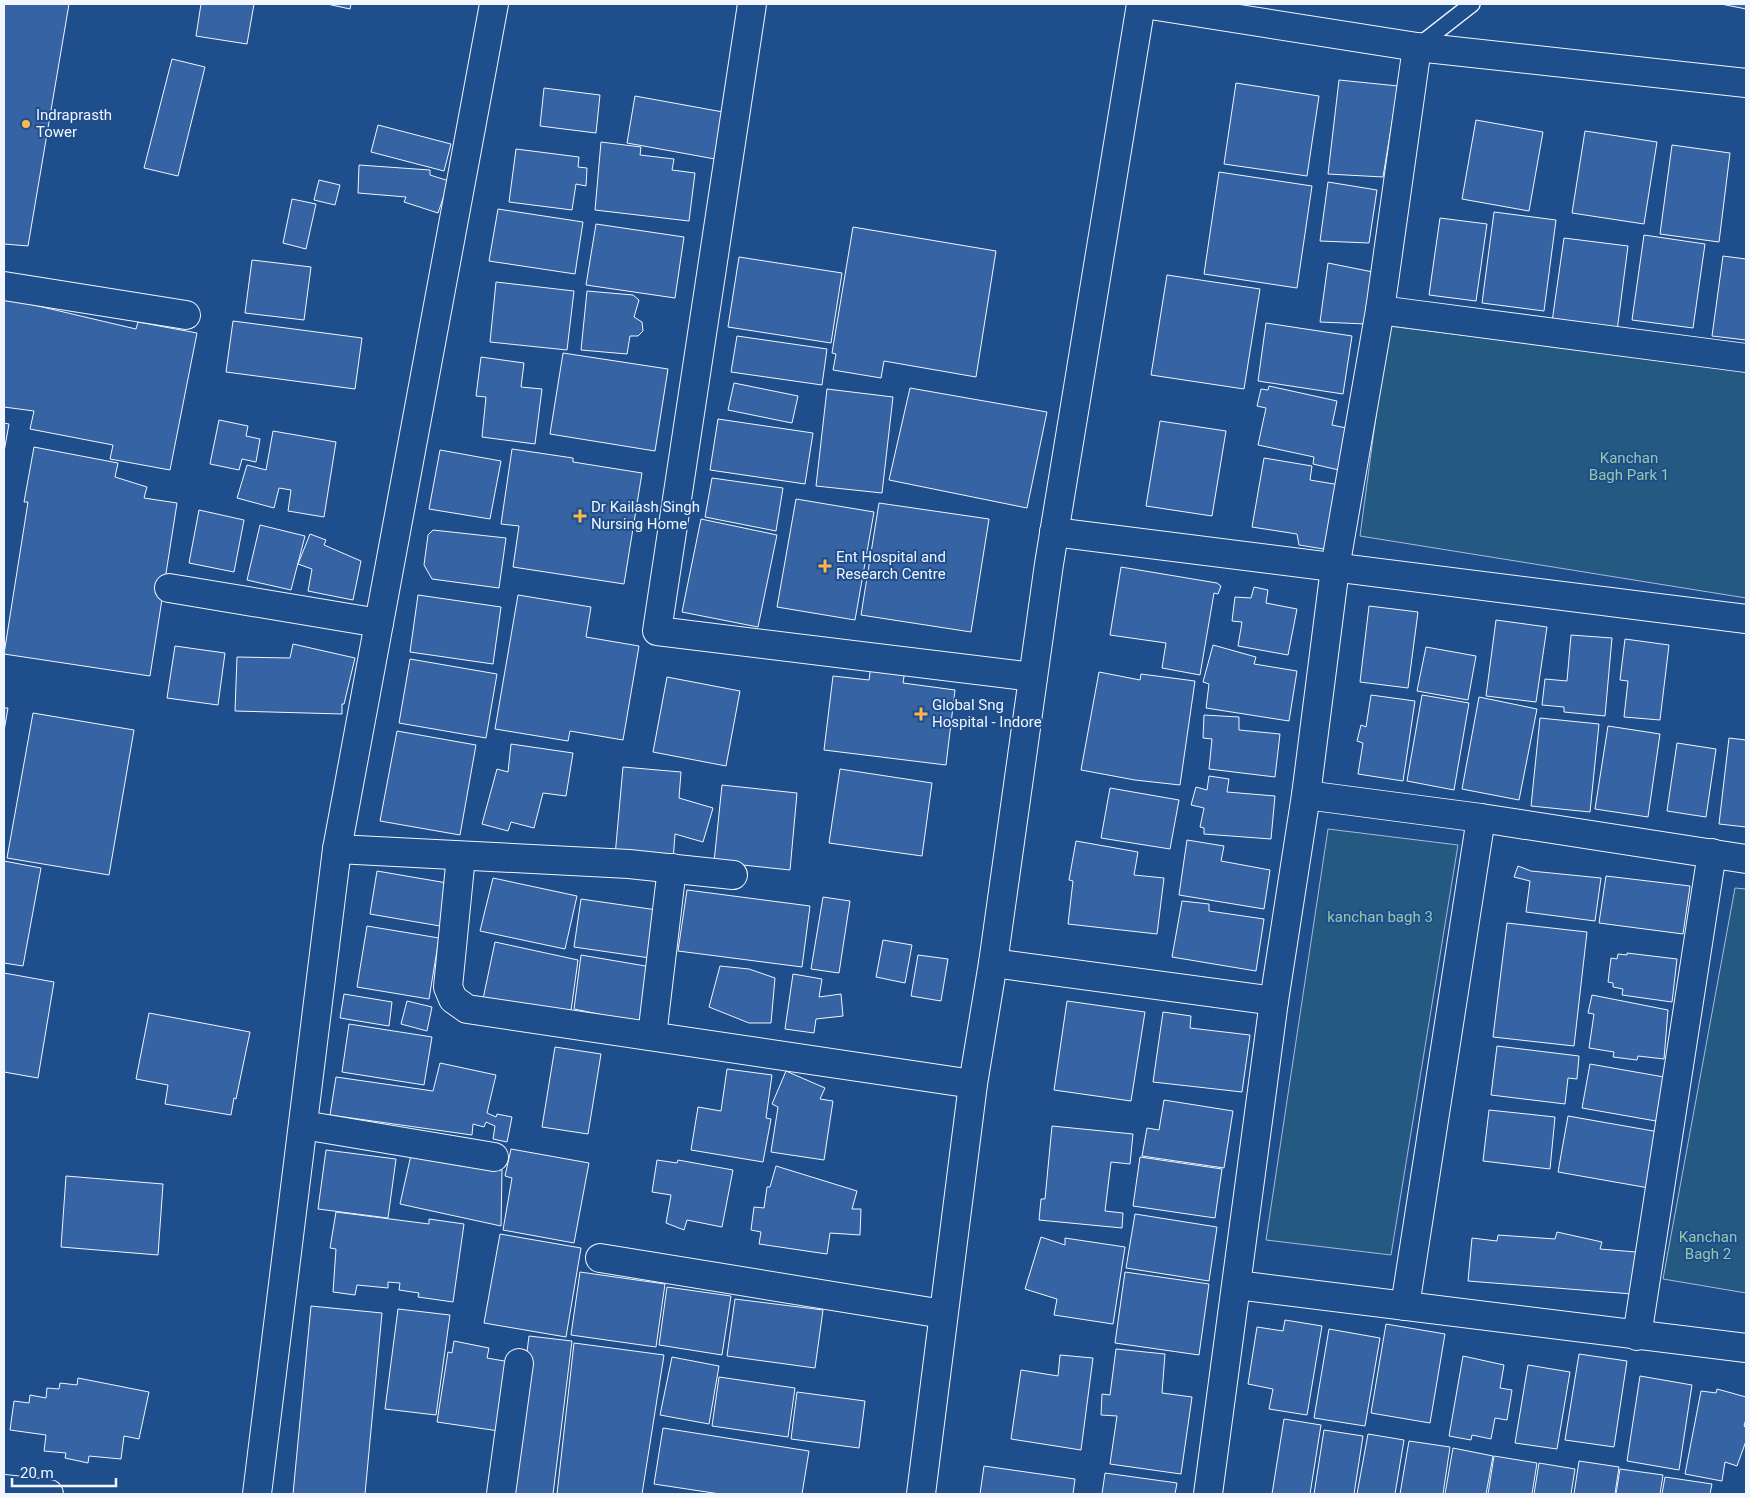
<svg xmlns="http://www.w3.org/2000/svg" width="1750" height="1498" font-family="Roboto,sans-serif">
	<style>
		.green { fill: #245a82; stroke: #a8bbd7 }
		.building { fill: #3563a3; stroke: #f2f6ff }
		.lines { fill: none; stroke-linecap: round; stroke-linejoin: round }
		.lane-casing { stroke: #f2f6ff; stroke-width: 18 }
		.street-casing { stroke: #f2f6ff; stroke-width: 30 }
		.secondary-casing { stroke: #f2f6ff; stroke-width: 30 }
		.lane { stroke: #1f4e8c; stroke-width: 15 }
		.street { stroke: #1f4e8c; stroke-width: 28 }
		.secondary { stroke: #1f4e8c; stroke-width: 28 }
		.poi-dot { fill: #ffb74d; stroke: #1f4e8c; stroke-width: 2 }
		.labels { text-anchor: middle; stroke-width: 4; stroke-linejoin: round; paint-order: stroke }
		.poi-label { font-size: 15px; fill: #f2f6ff; stroke: #1f4e8c; text-anchor: start }
		.park-label { font-size: 15px; fill: #97c8a6; stroke: #1f4e8c }
	</style>
	<rect width="100%" height="100%" fill="#1f4e8c"/>
	<g class="green">
		<polygon points="1388,326 1746,370 1746,598 1360,536"/>
		<polygon points="1328,829 1458,845 1391,1255 1266,1240"/>
		<polygon points="1735,888 1746,889 1746,1293 1663,1279"/>
	</g>
	<g class="building">
		<polygon points="4,4 69,4 28,246 4,244"/>
		<polygon points="201,4 254,4 247,44 196,36"/>
		<polygon points="327,4 351,4 350,9"/>
		<polygon points="1721,4 1746,4 1746,9"/>
		<polygon points="172,59 205,67 178,176 144,168"/>
		<polygon points="1339,80 1398,86 1383,177 1328,174"/>
		<polygon points="1236,83 1319,96 1307,176 1224,164"/>
		<polygon points="544,88 600,95 596,133 540,126"/>
		<polygon points="635,96 723,112 715,159 627,143"/>
		<polygon points="1476,120 1543,132 1529,211 1462,199"/>
		<polygon points="378,125 451,144 444,171 371,152"/>
		<polygon points="1585,131 1657,142 1644,224 1572,213"/>
		<polygon points="601,142 641,147 640,155 674,159 672,170 695,173 689,221 595,210"/>
		<polygon points="1672,145 1730,153 1719,242 1660,234"/>
		<polygon points="516,149 579,157 578,167 587,168 586,186 576,184 572,210 509,202"/>
		<polygon points="359,165 430,170 430,175 449,181 438,213 404,202 406,197 358,193"/>
		<polygon points="1219,172 1312,186 1297,288 1204,274"/>
		<polygon points="319,180 340,185 335,205 314,200"/>
		<polygon points="1328,182 1377,190 1369,243 1320,241"/>
		<polygon points="292,199 316,204 306,249 283,243"/>
		<polygon points="498,209 583,222 575,274 489,261"/>
		<polygon points="1494,212 1556,220 1544,311 1482,303"/>
		<polygon points="1440,218 1487,224 1476,301 1429,295"/>
		<polygon points="596,224 684,237 675,298 586,285"/>
		<polygon points="853,227 996,251 976,377 884,361 881,378 833,370 836,354 832,353"/>
		<polygon points="1644,235 1705,244 1693,328 1632,320"/>
		<polygon points="1564,238 1628,246 1617,331 1552,322"/>
		<polygon points="1723,256 1746,259 1746,340 1712,336"/>
		<polygon points="739,257 842,273 831,343 728,327"/>
		<polygon points="252,260 311,267 304,320 245,313"/>
		<polygon points="1328,263 1373,272 1366,324 1320,322"/>
		<polygon points="1167,275 1260,289 1244,389 1151,375"/>
		<polygon points="496,282 574,291 567,350 490,342"/>
		<polygon points="587,291 633,295 639,300 634,317 642,322 643,331 638,336 630,336 627,354 581,350"/>
		<polygon points="4,298 136,329 138,322 197,333 170,470 110,459 113,445 30,429 34,411 4,407"/>
		<polygon points="233,321 362,338 355,389 226,372"/>
		<polygon points="1266,323 1352,336 1343,394 1258,381"/>
		<polygon points="737,336 827,349 822,385 731,372"/>
		<polygon points="563,353 668,369 655,451 550,434"/>
		<polygon points="481,357 524,363 521,387 542,389 535,444 482,437 486,397 476,396"/>
		<polygon points="734,383 798,396 792,423 728,410"/>
		<polygon points="1269,386 1337,401 1332,425 1351,429 1343,471 1313,464 1314,457 1258,445 1266,408 1257,406 1261,389 1268,390"/>
		<polygon points="910,388 1047,412 1027,508 889,480"/>
		<polygon points="827,389 893,397 882,493 816,486"/>
		<polygon points="718,419 813,433 805,484 710,470"/>
		<polygon points="219,420 248,426 246,436 260,439 256,462 242,459 239,470 210,464"/>
		<polygon points="1160,421 1226,431 1212,516 1146,506"/>
		<polygon points="4,423 9,424 4,452"/>
		<polygon points="273,431 336,442 324,517 288,511 291,490 279,488 274,508 237,498 247,465 266,470"/>
		<polygon points="34,447 118,463 115,477 147,487 144,498 177,503 150,676 4,654 28,502 24,502"/>
		<polygon points="512,449 573,458 573,462 642,473 624,584 513,567 519,526 501,524"/>
		<polygon points="440,450 501,461 490,519 429,509"/>
		<polygon points="1264,458 1312,466 1310,480 1340,485 1330,550 1299,545 1297,534 1252,527"/>
		<polygon points="712,478 783,488 776,531 705,517"/>
		<polygon points="796,499 874,512 855,620 777,607"/>
		<polygon points="879,503 989,519 971,632 861,615"/>
		<polygon points="199,510 244,520 234,572 189,563"/>
		<polygon points="701,519 777,535 758,627 682,612"/>
		<polygon points="260,525 305,536 291,590 247,580"/>
		<polygon points="433,530 506,538 499,588 432,579 424,565 428,535"/>
		<polygon points="310,534 326,540 324,545 361,561 353,600 308,591 312,569 298,564"/>
		<polygon points="1121,567 1217,583 1221,586 1218,594 1214,593 1200,675 1162,668 1166,643 1110,635"/>
		<polygon points="1254,587 1268,590 1266,603 1297,609 1288,655 1238,646 1242,622 1232,621 1235,597 1251,598"/>
		<polygon points="418,595 501,607 493,664 410,652"/>
		<polygon points="518,595 591,607 586,637 639,646 623,740 570,731 568,741 495,729"/>
		<polygon points="1369,606 1418,612 1408,688 1360,682"/>
		<polygon points="1496,620 1547,627 1536,702 1486,696"/>
		<polygon points="1571,635 1612,638 1605,716 1564,712 1564,707 1542,705 1545,679 1567,681"/>
		<polygon points="1625,639 1669,645 1660,720 1624,717 1628,681 1620,680"/>
		<polygon points="293,644 355,658 344,704 342,704 342,714 235,711 237,657 290,658"/>
		<polygon points="1213,645 1256,657 1254,664 1297,671 1289,721 1206,708 1209,684 1203,682"/>
		<polygon points="175,646 225,653 218,705 167,698"/>
		<polygon points="1426,647 1476,656 1468,700 1417,691"/>
		<polygon points="410,659 497,674 486,738 399,723"/>
		<polygon points="871,665 905,670 903,683 955,690 946,765 824,750 833,676 869,680"/>
		<polygon points="1099,672 1140,680 1141,674 1195,681 1180,785 1135,780 1081,770"/>
		<polygon points="667,677 740,691 726,766 653,752"/>
		<polygon points="1371,695 1415,701 1403,781 1358,774 1363,743 1357,741 1361,725 1366,727"/>
		<polygon points="1422,695 1469,703 1454,790 1407,781"/>
		<polygon points="1479,697 1537,709 1519,800 1462,789"/>
		<polygon points="4,708 8,708 4,731"/>
		<polygon points="33,713 134,730 109,875 7,858"/>
		<polygon points="1204,715 1239,717 1239,730 1280,734 1275,777 1209,769 1212,739 1203,738"/>
		<polygon points="1540,718 1599,724 1590,812 1531,806"/>
		<polygon points="1608,726 1660,734 1648,817 1595,809"/>
		<polygon points="397,731 476,745 460,835 380,821"/>
		<polygon points="1729,738 1746,740 1746,827 1719,824"/>
		<polygon points="1677,743 1716,749 1706,817 1667,811"/>
		<polygon points="511,744 573,753 566,796 543,793 534,828 511,822 508,831 482,824 497,769 508,772"/>
		<polygon points="623,767 681,772 679,798 713,808 703,842 675,834 673,861 615,856"/>
		<polygon points="840,769 932,783 922,856 829,843"/>
		<polygon points="1209,776 1229,779 1227,792 1275,796 1271,839 1204,834 1204,828 1200,827 1204,808 1191,805 1196,787 1207,790"/>
		<polygon points="722,785 797,793 790,870 714,862"/>
		<polygon points="1110,788 1179,800 1170,849 1101,838"/>
		<polygon points="1187,840 1224,846 1221,861 1270,870 1264,909 1179,895"/>
		<polygon points="1076,841 1138,852 1134,875 1164,878 1157,934 1068,924 1073,881 1069,880"/>
		<polygon points="4,861 41,868 23,966 4,963"/>
		<polygon points="1518,866 1531,871 1601,878 1595,921 1526,912 1530,881 1514,877"/>
		<polygon points="377,871 447,883 440,926 370,914"/>
		<polygon points="1606,876 1690,886 1683,934 1599,923"/>
		<polygon points="493,878 577,896 565,949 480,931"/>
		<polygon points="687,890 810,906 802,967 678,951"/>
		<polygon points="823,897 850,901 839,973 811,969"/>
		<polygon points="581,899 664,911 657,959 574,947"/>
		<polygon points="1182,901 1209,904 1209,911 1264,919 1256,971 1172,957"/>
		<polygon points="1507,923 1587,932 1574,1046 1493,1037"/>
		<polygon points="367,926 439,938 429,999 357,987"/>
		<polygon points="883,940 912,945 905,983 876,977"/>
		<polygon points="495,942 578,960 570,1018 483,999"/>
		<polygon points="1627,953 1677,959 1672,1002 1622,995 1623,989 1613,987 1613,983 1608,982 1611,958 1617,959 1618,954 1627,955"/>
		<polygon points="581,955 657,968 647,1024 574,1009"/>
		<polygon points="918,955 948,959 941,1001 911,996"/>
		<polygon points="720,966 749,969 775,978 771,1023 749,1023 709,1007"/>
		<polygon points="4,973 54,982 38,1078 4,1072"/>
		<polygon points="793,974 822,979 819,997 841,994 843,1016 816,1019 814,1033 785,1029"/>
		<polygon points="344,994 392,1002 389,1026 340,1018"/>
		<polygon points="1592,995 1668,1010 1664,1059 1638,1056 1637,1060 1613,1057 1614,1052 1589,1048 1594,1014 1588,1013"/>
		<polygon points="407,1001 432,1007 427,1031 401,1024"/>
		<polygon points="1067,1001 1145,1012 1131,1101 1054,1090"/>
		<polygon points="1163,1012 1191,1016 1190,1028 1250,1035 1242,1092 1153,1082"/>
		<polygon points="149,1013 250,1032 236,1099 234,1098 231,1115 165,1104 168,1085 136,1079"/>
		<polygon points="349,1024 432,1037 424,1085 342,1072"/>
		<polygon points="1497,1046 1579,1056 1577,1079 1568,1078 1565,1104 1491,1095"/>
		<polygon points="555,1047 601,1054 588,1134 542,1127"/>
		<polygon points="440,1063 496,1075 487,1113 496,1117 497,1114 512,1117 507,1142 493,1139 495,1126 486,1122 484,1127 473,1124 472,1135 330,1115 336,1077 433,1091"/>
		<polygon points="1590,1064 1664,1077 1656,1121 1582,1108"/>
		<polygon points="727,1069 772,1075 766,1118 771,1119 763,1162 691,1150 698,1107 721,1111"/>
		<polygon points="786,1071 825,1088 820,1099 833,1101 824,1160 771,1152 778,1107 772,1104"/>
		<polygon points="1164,1100 1233,1111 1224,1168 1142,1156 1147,1128 1159,1130"/>
		<polygon points="1489,1110 1555,1117 1550,1169 1483,1161"/>
		<polygon points="1568,1116 1659,1132 1649,1188 1558,1172"/>
		<polygon points="1052,1126 1133,1134 1130,1164 1111,1162 1105,1211 1123,1213 1122,1228 1039,1220 1041,1199 1045,1199"/>
		<polygon points="511,1149 589,1163 574,1243 503,1230 512,1178 505,1176"/>
		<polygon points="326,1150 396,1159 388,1218 318,1209"/>
		<polygon points="411,1155 461,1166 463,1160 502,1170 501,1226 400,1204"/>
		<polygon points="1140,1157 1222,1169 1215,1218 1133,1206"/>
		<polygon points="657,1160 677,1163 678,1160 733,1170 722,1227 687,1220 684,1230 666,1223 671,1195 652,1192"/>
		<polygon points="776,1166 857,1191 852,1209 861,1209 860,1235 830,1233 827,1254 759,1244 761,1232 751,1230 754,1207 764,1208 767,1187 770,1187"/>
		<polygon points="66,1176 163,1184 158,1255 61,1247"/>
		<polygon points="336,1212 429,1224 429,1219 464,1224 453,1302 418,1297 419,1293 399,1290 400,1283 388,1282 388,1288 357,1285 355,1295 333,1292 336,1249 330,1248"/>
		<polygon points="1135,1214 1217,1227 1209,1281 1126,1268"/>
		<polygon points="1557,1232 1602,1242 1600,1249 1636,1252 1632,1294 1468,1281 1472,1238 1497,1241 1498,1235 1555,1239"/>
		<polygon points="500,1234 581,1248 566,1337 484,1323"/>
		<polygon points="1041,1237 1065,1245 1065,1238 1125,1247 1113,1324 1054,1315 1057,1299 1025,1289"/>
		<polygon points="580,1272 665,1284 656,1347 571,1335"/>
		<polygon points="1125,1272 1209,1284 1199,1355 1115,1343"/>
		<polygon points="667,1287 731,1296 722,1355 659,1345"/>
		<polygon points="735,1299 823,1310 815,1368 727,1356"/>
		<polygon points="311,1306 382,1313 365,1494 293,1494"/>
		<polygon points="398,1309 450,1315 436,1415 385,1409"/>
		<polygon points="1285,1320 1322,1326 1307,1415 1269,1409 1273,1389 1248,1384 1257,1327 1283,1331"/>
		<polygon points="1386,1324 1445,1334 1430,1423 1371,1413"/>
		<polygon points="1329,1329 1380,1338 1365,1426 1314,1418"/>
		<polygon points="529,1336 572,1341 553,1494 509,1494"/>
		<polygon points="454,1341 489,1348 487,1358 510,1362 499,1431 437,1422 448,1352 452,1353"/>
		<polygon points="574,1343 664,1355 642,1494 557,1494"/>
		<polygon points="1116,1349 1165,1354 1162,1393 1192,1397 1181,1474 1110,1464 1117,1416 1101,1415 1102,1394 1110,1395"/>
		<polygon points="1579,1354 1627,1361 1614,1447 1565,1440"/>
		<polygon points="1060,1355 1093,1358 1081,1450 1011,1439 1021,1370 1058,1376"/>
		<polygon points="1463,1356 1504,1365 1500,1388 1512,1390 1507,1420 1495,1418 1491,1439 1472,1435 1471,1440 1449,1436"/>
		<polygon points="672,1357 719,1366 709,1424 660,1415"/>
		<polygon points="1528,1365 1570,1372 1557,1449 1515,1443"/>
		<polygon points="1640,1376 1692,1385 1679,1470 1627,1461"/>
		<polygon points="719,1377 795,1388 788,1437 712,1426"/>
		<polygon points="78,1378 149,1392 139,1439 124,1436 121,1459 89,1456 88,1463 65,1458 66,1453 44,1451 46,1435 10,1430 14,1401 29,1403 30,1395 46,1398 47,1388 59,1389 60,1383 77,1385"/>
		<polygon points="1717,1389 1746,1397 1746,1419 1744,1426 1746,1428 1746,1441 1737,1466 1725,1462 1722,1481 1685,1474 1701,1391 1716,1393"/>
		<polygon points="797,1392 865,1401 859,1448 791,1439"/>
		<polygon points="1284,1419 1321,1425 1310,1494 1272,1494"/>
		<polygon points="663,1428 809,1451 802,1494 720,1494 654,1484"/>
		<polygon points="1324,1430 1363,1436 1354,1494 1314,1494"/>
		<polygon points="1368,1434 1404,1440 1395,1494 1357,1494"/>
		<polygon points="1409,1441 1450,1447 1443,1494 1400,1494"/>
		<polygon points="1453,1448 1493,1456 1486,1494 1445,1494"/>
		<polygon points="1494,1456 1537,1463 1532,1494 1488,1494"/>
		<polygon points="1579,1461 1619,1467 1615,1494 1574,1494"/>
		<polygon points="1539,1463 1575,1469 1571,1494 1534,1494"/>
		<polygon points="984,1466 1075,1479 1073,1494 980,1494"/>
		<polygon points="1620,1469 1663,1475 1660,1494 1616,1494"/>
		<polygon points="1105,1473 1177,1483 1175,1494 1102,1494"/>
		<polygon points="1665,1477 1712,1484 1710,1494 1662,1494"/>
	</g>
	<g class="lines">
		<g class="lane-casing">
			<polyline id="lane" points="1417,47 1472,4"/>
		</g>
		<g class="street-casing">
			<g id="street">
				<polyline points="752,4 657,631 1033,677"/>
				<polyline points="4,286 186,315"/>
				<polyline points="1380,310 1746,358"/>
				<polyline points="1054,532 1746,619"/>
				<polyline points="169,588 379,623"/>
				<polyline points="1306,795 1481,818 1746,859"/>
				<polyline points="337,849 629,864 733,875"/>
				<polyline points="461,856 448,987 453,999 467,1009 973,1084"/>
				<polyline points="993,963 1274,1001"/>
				<polyline points="652,1036 672,868"/>
				<polyline points="303,1125 494,1157"/>
				<polyline points="600,1258 943,1314"/>
				<polyline points="1237,1285 1746,1348"/>
				<polyline points="1405,1306 1481,818"/>
				<polyline points="1637,1336 1712,853"/>
				<polyline points="4,1489 49,1494"/>
				<polyline points="257,1494 337,849 494,4"/>
				<polyline points="501,1494 519,1363"/>
				<polyline points="921,1494 973,1084 993,963 1049,564 1141,4"/>
				<polyline points="1208,1494 1274,1001 1306,795 1335,568 1380,310 1417,47"/>
			</g>
		</g>
		<g class="secondary-casing">
			<polyline id="secondary" points="1144,4 1417,47 1746,83"/>
		</g>
		<use href="#lane" class="lane"/>
		<use href="#street" class="street"/>
		<use href="#secondary" class="secondary"/>
	</g>
	<g class="poi-dot">
		<circle cx="26" cy="124" r="5"/>
		<path d="M577.5 508.5h5v5h5v5h-5v5h-5v-5h-5v-5h5z"/>
		<path d="M822.5 558.5h5v5h5v5h-5v5h-5v-5h-5v-5h5z"/>
		<path d="M918.5 706.5h5v5h5v5h-5v5h-5v-5h-5v-5h5z"/>
	</g>
	<g class="labels">
		<g class="poi-label">
			<text x="36" y="120">Indraprasth<tspan x="36" dy="17">Tower</tspan></text>
			<text x="591" y="512">Dr Kailash Singh<tspan x="591" dy="17">Nursing Home</tspan></text>
			<text x="836" y="562">Ent Hospital and<tspan x="836" dy="17">Research Centre</tspan></text>
			<text x="932" y="710">Global Sng<tspan x="932" dy="17">Hospital - Indore</tspan></text>
		</g>
		<g class="park-label">
			<text x="1629" y="463">Kanchan<tspan x="1629" dy="17">Bagh Park 1</tspan></text>
			<text x="1380" y="922">kanchan bagh 3</text>
			<text x="1708" y="1242">Kanchan<tspan x="1708" dy="17">Bagh 2</tspan></text>
		</g>
	</g>
	<rect width="1750" height="1498" fill="none" stroke="#f2f6ff" stroke-width="10"/>
	<path d="M12 1478v8h104v-8" fill="none" stroke="#f2f6ff" stroke-width="2.5"/>
	<text x="20" y="1478" font-size="15" fill="#f2f6ff" stroke="#1f4e8c" stroke-width="4" paint-order="stroke">20 m</text>
</svg>
